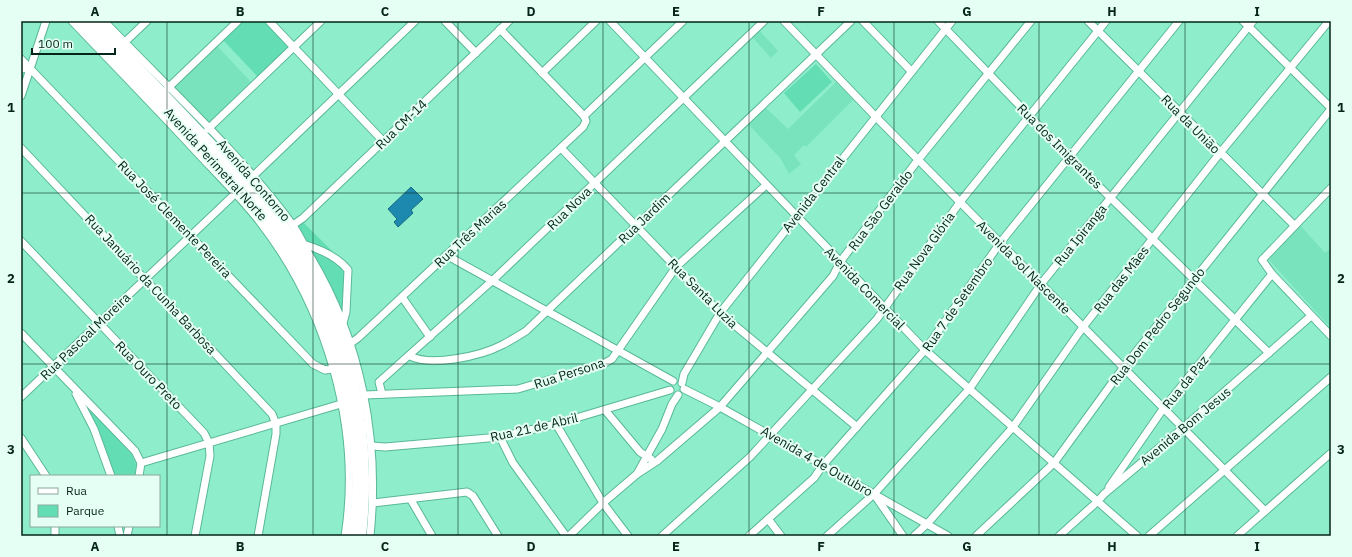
<svg xmlns="http://www.w3.org/2000/svg" width="1352" height="557" font-family="'IBM Plex Sans',sans-serif">
	<style>
		.built { fill: #79e3bd }
		.green { fill: #62ddb4 }
		.water { fill: #1e89af; stroke: #166b82 }
		.lines { fill: none; stroke-linecap: round; stroke-linejoin: round }
		.minor-casing { stroke: #59b997; stroke-width: 9 }
		.highway-casing { stroke: #59b997; stroke-width: 12 }
		.minor { stroke: #fff; stroke-width: 7 }
		.highway { stroke: #fff; stroke-width: 10 }
		.grid { fill: none; stroke: #05241a; stroke-width: 1; stroke-opacity: 0.55 }
		.labels { text-anchor: middle; stroke-width: 4; stroke-linejoin: round; paint-order: stroke }
		.street-label { font-size: 13px; fill: #05241a; stroke: #e5fff4 }
		.neatline { fill: none; stroke: #05241a; stroke-width: 1.5 }
		.grid-label { font-size: 13px; text-anchor: middle; font-weight: bold; fill: #05241a }
	</style>
	<rect width="100%" height="100%" fill="#8eedca"/>
	<g class="built">
		<polygon points="759,30 778,51 771,58 752,37"/>
		<polygon points="217,46 252,83 210,123 174,86"/>
		<polygon points="836,82 853,100 806,147 804,145 794,155 801,164 789,174 781,159 749,125 766,108 788,129"/>
		<polygon points="1300,225 1325,253 1331,248 1331,328 1269,260"/>
	</g>
	<g class="green">
		<polygon points="243,21 264,21 289,46 259,78 223,40"/>
		<polygon points="816,64 832,82 800,112 784,93"/>
		<polygon points="303,222 339,258 348,270 343,323 293,225"/>
		<polygon points="86,404 132,455 136,464 135,476 112,476 106,450"/>
	</g>
	<polygon class="water" points="411,187 423,199 411,210 413,213 398,227 394,222 397,219 388,209"/>
	<g class="lines">
		<g class="minor-casing">
			<g id="minor">
				<path d="M72,21C112,63 153,105 192,147C215,172 240,196 260,222C327,309 362,427 345,536"/>
				<path d="M104,21C167,87 237,150 292,224C299,234 304,245 310,256C361,341 380,438 370,536"/>
				<polyline points="269,21 383,141"/>
				<polyline points="445,21 476,53"/>
				<polyline points="610,21 925,350 1137,536"/>
				<polyline points="784,21 875,116 1265,511"/>
				<polyline points="863,21 911,71"/>
				<polyline points="938,21 1069,157 1269,353"/>
				<polyline points="1088,21 1294,225"/>
				<polyline points="1243,21 1331,108"/>
				<polyline points="125,42 147,21"/>
				<polyline points="21,59 313,364 325,370 333,369"/>
				<polyline points="21,69 29,68"/>
				<polyline points="542,73 596,21"/>
				<polyline points="168,88 238,21"/>
				<polyline points="21,96 46,21"/>
				<polyline points="584,116 683,21"/>
				<polyline points="208,129 321,21"/>
				<polyline points="21,148 272,414 276,424 276,434 258,536"/>
				<polyline points="561,148 720,313 857,427"/>
				<polyline points="250,179 415,21"/>
				<polyline points="1331,188 1262,260 1272,274 1331,336"/>
				<polyline points="293,225 303,218 509,21"/>
				<polyline points="21,241 204,433 209,443 210,456 195,536"/>
				<path d="M303,244C320,249 337,256 348,270L346,312L343,323"/>
				<polyline points="446,255 673,381"/>
				<polyline points="402,297 430,337"/>
				<polyline points="21,333 135,451 141,463 139,476"/>
				<polyline points="351,343 358,338 583,127 586,121 584,116 500,29"/>
				<path d="M410,356C431,367 481,356 502,345C510,341 518,336 526,331L851,21"/>
				<polyline points="682,383 684,374 720,313 952,21"/>
				<polyline points="684,389 720,407 948,536"/>
				<polyline points="76,394 94,429 111,476"/>
				<polyline points="382,394 379,382 493,280 764,21"/>
				<polyline points="364,395 518,389 603,364 612,359 676,267 766,185"/>
				<polyline points="21,397 238,191"/>
				<polyline points="605,410 640,452 651,459"/>
				<polyline points="556,424 603,503 628,536"/>
				<polyline points="500,437 513,463 566,536"/>
				<polyline points="21,438 46,476"/>
				<polyline points="372,446 385,447 500,437 556,424 670,390"/>
				<polyline points="141,463 341,404"/>
				<polyline points="637,474 657,461 720,407 833,276 840,262 918,160 1031,21"/>
				<polyline points="1109,487 1163,409 1272,274"/>
				<polyline points="876,497 903,536"/>
				<polyline points="411,500 432,536"/>
				<polyline points="373,503 467,492 473,496 498,536"/>
				<polyline points="768,519 781,536"/>
				<polyline points="55,526 55,536"/>
				<polyline points="118,526 120,536"/>
				<polyline points="127,536 129,526"/>
				<polyline points="569,536 603,503 637,474 662,429 672,404 678,395"/>
				<polyline points="662,536 750,457 877,319 960,202 1106,21"/>
				<polyline points="749,536 814,478 823,465 925,350 1000,243 1179,21"/>
				<polyline points="827,536 874,494 970,388 1041,284 1253,21"/>
				<polyline points="914,536 927,524 1013,427 1083,327 1220,153 1329,21"/>
				<polyline points="976,536 1054,463 1123,368 1331,109"/>
				<polyline points="1059,536 1098,501 1104,494 1183,428 1311,316"/>
				<polyline points="1149,536 1331,377"/>
				<polyline points="1237,536 1331,453"/>
			</g>
		</g>
		<g class="highway-casing">
			<g id="highway">
				<path d="M82,21C122,63 163,104 202,147C231,177 260,207 283,242C339,329 369,433 353,536"/>
				<path d="M93,21C133,62 172,103 211,144C240,174 270,204 292,239C350,328 373,431 361,536"/>
			</g>
		</g>
		<use href="#minor" class="minor"/>
		<use href="#highway" class="highway"/>
	</g>
	<path class="grid" d="M167,21V536M313,21V536M458,21V536M603,21V536M749,21V536M894,21V536M1039,21V536M1185,21V536M21,193H1331M21,364H1331"/>
	<g class="labels">
		<g class="street-label">
			<text transform="translate(401 124) rotate(-44)" y="5">Rua CM-14</text>
			<text transform="translate(1191 124) rotate(45)" y="5">Rua da União</text>
			<text transform="translate(1060 146) rotate(45)" y="5">Rua dos Imigrantes</text>
			<text transform="translate(216 164) rotate(48)" y="5">Avenida Perimetral Norte</text>
			<text transform="translate(254 180) rotate(49)" y="5">Avenida Contorno</text>
			<text transform="translate(813 194) rotate(-52)" y="5">Avenida Central</text>
			<text transform="translate(569 208) rotate(-44)" y="5">Rua Nova</text>
			<text transform="translate(880 210) rotate(-53)" y="5">Rua São Geraldo</text>
			<text transform="translate(644 218) rotate(-44)" y="5">Rua Jardim</text>
			<text transform="translate(175 219) rotate(46)" y="5">Rua José Clemente Pereira</text>
			<text transform="translate(470 233) rotate(-43)" y="5">Rua Três Marias</text>
			<text transform="translate(1080 235) rotate(-51)" y="5">Rua Ipiranga</text>
			<text transform="translate(924 251) rotate(-54)" y="5">Rua Nova Glória</text>
			<text transform="translate(1024 267) rotate(45)" y="5">Avenida Sol Nascente</text>
			<text transform="translate(1121 279) rotate(-52)" y="5">Rua das Mães</text>
			<text transform="translate(151 284) rotate(47)" y="5">Rua Januário da Cunha Barbosa</text>
			<text transform="translate(865 288) rotate(46)" y="5">Avenida Comercial</text>
			<text transform="translate(703 293) rotate(45)" y="5">Rua Santa Luzia</text>
			<text transform="translate(957 304) rotate(-55)" y="5">Rua 7 de Setembro</text>
			<text transform="translate(1157 326) rotate(-52)" y="5">Rua Dom Pedro Segundo</text>
			<text transform="translate(85 336) rotate(-44)" y="5">Rua Pascoal Moreira</text>
			<text transform="translate(569 373) rotate(-18)" y="5">Rua Persona</text>
			<text transform="translate(149 375) rotate(46)" y="5">Rua Ouro Preto</text>
			<text transform="translate(1185 382) rotate(-51)" y="5">Rua da Paz</text>
			<text transform="translate(1185 426) rotate(-40)" y="5">Avenida Bom Jesus</text>
			<text transform="translate(534 427) rotate(-13)" y="5">Rua 21 de Abril</text>
			<text transform="translate(817 461) rotate(30)" y="5">Avenida 4 de Outubro</text>
		</g>
	</g>
	<rect width="1352" height="557" fill="none" stroke="#e5fff4" stroke-width="44"/>
	<rect x="30" y="475" width="130" height="52" fill="#e5fff4" stroke="#8ba79d"/>
	<rect x="38" y="488" width="20" height="6" fill="#ffffff" stroke="#8ba79d"/>
	<text x="66" y="495" font-size="12" fill="#05241a">Rua</text>
	<rect x="38" y="505" width="20" height="12" fill="#62ddb4" stroke="#8ba79d"/>
	<text x="66" y="515" font-size="12" fill="#05241a">Parque</text>
	<path d="M32 48v6h83v-6" fill="none" stroke="#05241a" stroke-width="2"/>
	<text x="38" y="48" font-size="12" fill="#05241a" stroke="#e5fff4" stroke-width="3" paint-order="stroke">100 m</text>
	<rect x="22" y="22" width="1308" height="513" class="neatline"/>
	<g class="grid-label">
		<text x="95" y="16">A</text>
		<text x="240" y="16">B</text>
		<text x="385" y="16">C</text>
		<text x="531" y="16">D</text>
		<text x="676" y="16">E</text>
		<text x="821" y="16">F</text>
		<text x="967" y="16">G</text>
		<text x="1112" y="16">H</text>
		<text x="1257" y="16">I</text>
		<text x="11" y="112">1</text>
		<text x="1341" y="112">1</text>
		<text x="11" y="283">2</text>
		<text x="1341" y="283">2</text>
		<text x="11" y="454">3</text>
		<text x="1341" y="454">3</text>
		<text x="95" y="551">A</text>
		<text x="240" y="551">B</text>
		<text x="385" y="551">C</text>
		<text x="531" y="551">D</text>
		<text x="676" y="551">E</text>
		<text x="821" y="551">F</text>
		<text x="967" y="551">G</text>
		<text x="1112" y="551">H</text>
		<text x="1257" y="551">I</text>
	</g>
</svg>
